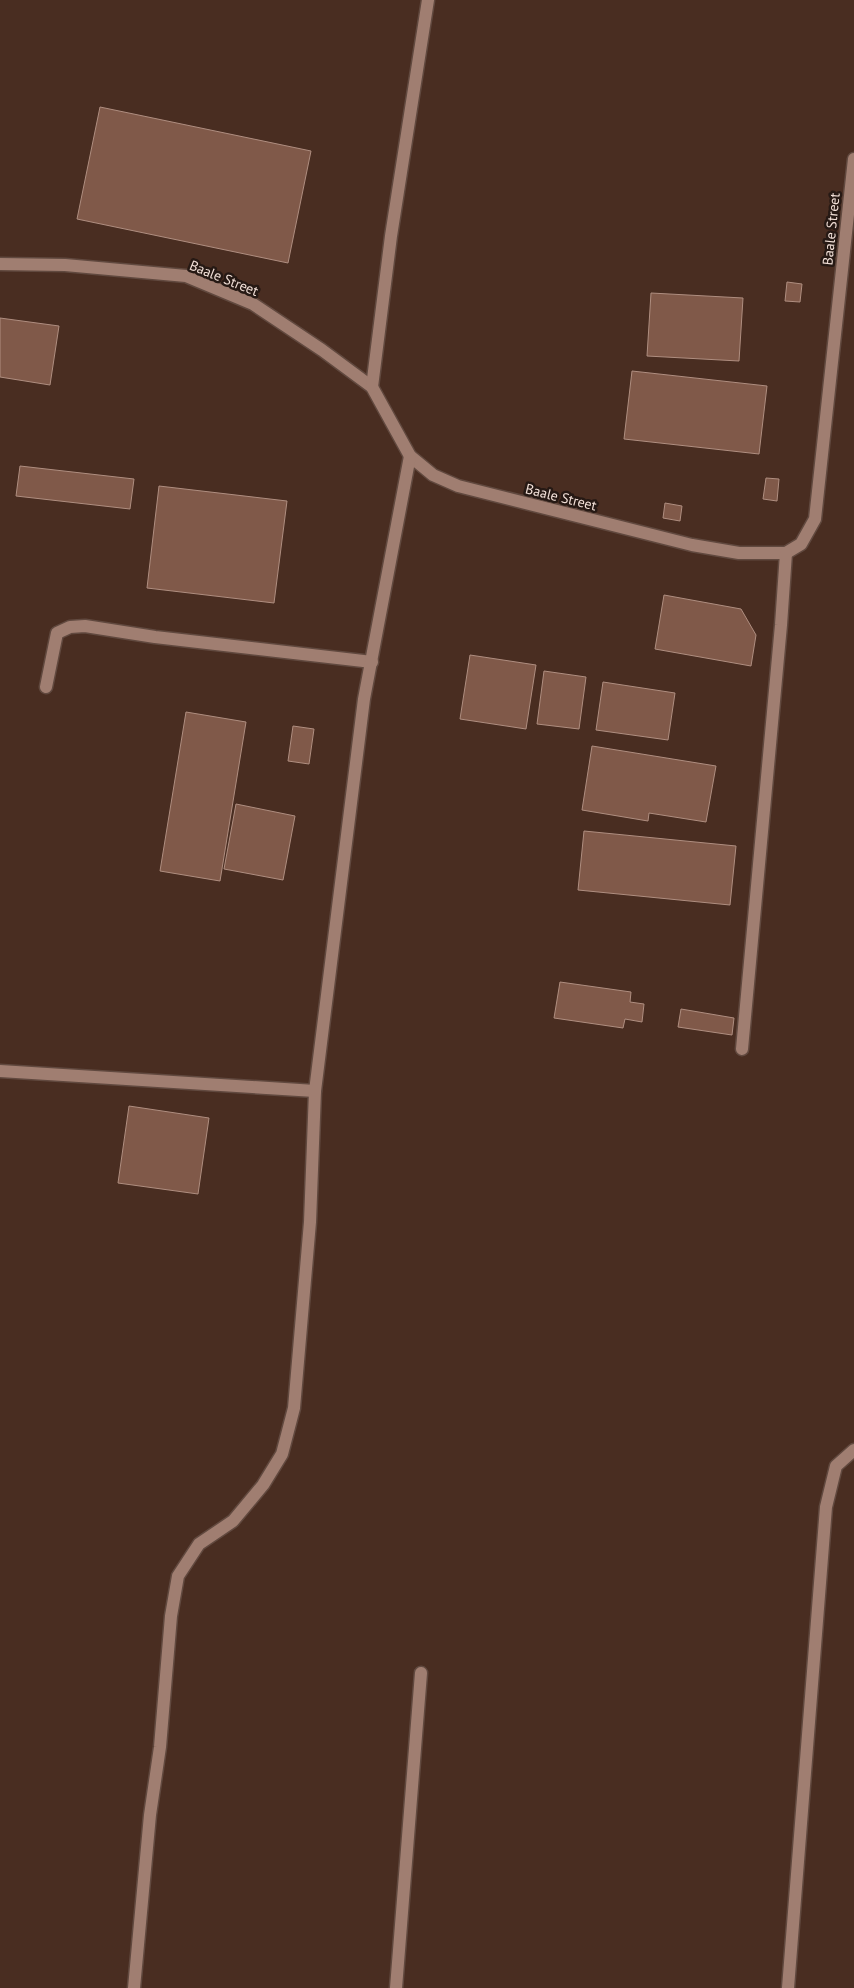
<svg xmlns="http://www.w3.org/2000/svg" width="854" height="1988" font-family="'PT Sans',sans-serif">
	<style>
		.building { fill: #805949; stroke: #af8e80 }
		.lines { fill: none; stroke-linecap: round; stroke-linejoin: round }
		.minor-casing { stroke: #61493f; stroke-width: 15 }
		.minor { stroke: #a07e71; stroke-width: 12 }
		.labels { text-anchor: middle; stroke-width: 5; stroke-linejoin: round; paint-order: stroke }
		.street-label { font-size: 14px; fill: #f2e0d8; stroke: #261914 }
	</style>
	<rect width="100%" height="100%" fill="#492d21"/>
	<g class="building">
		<polygon points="100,107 311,151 288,263 77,219"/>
		<polygon points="787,282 802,284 800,302 785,301"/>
		<polygon points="651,293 743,298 739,361 647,356"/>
		<polygon points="0,318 59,326 50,385 0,377"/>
		<polygon points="632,371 767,386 759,454 624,439"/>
		<polygon points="20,466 134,479 130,509 16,496"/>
		<polygon points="766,478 779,479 777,501 763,499"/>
		<polygon points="159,486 287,501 274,603 147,588"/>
		<polygon points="665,503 682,506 680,521 663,518"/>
		<polygon points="664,595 741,609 756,635 751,666 655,649"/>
		<polygon points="470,655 536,665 526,729 460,719"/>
		<polygon points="544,671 586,677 579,729 537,724"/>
		<polygon points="603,682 675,693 668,740 596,730"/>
		<polygon points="186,712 246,722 220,881 160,871"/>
		<polygon points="293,726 314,729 309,764 288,761"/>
		<polygon points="592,746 716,766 706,822 649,813 648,821 582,810"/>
		<polygon points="236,804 295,816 283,880 224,869"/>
		<polygon points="584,831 736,846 730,905 578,890"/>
		<polygon points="560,982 631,992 630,1002 644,1004 642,1022 625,1019 623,1028 554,1018"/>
		<polygon points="681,1009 734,1018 732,1035 678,1027"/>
		<polygon points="129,1106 209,1118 198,1194 118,1183"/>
	</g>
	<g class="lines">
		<g class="minor-casing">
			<g id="minor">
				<polyline points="0,264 65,265 186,276 253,304 322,350 372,387 410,456 433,475 458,486 692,545 739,553 786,553 801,544 815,519 854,159"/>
				<polyline points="372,387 391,236 428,0"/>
				<polyline points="46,687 57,633 70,627 85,626 155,637 372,662"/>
				<polyline points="742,1049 781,625 786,553"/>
				<polyline points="0,1071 315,1091"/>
				<polyline points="134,1988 150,1815 160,1747 171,1616 178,1576 199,1544 233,1521 263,1485 282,1454 294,1408 310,1222 315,1091 364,699 410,456"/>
				<polyline points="396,1988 421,1673"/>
				<polyline points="788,1988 826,1507 836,1466 854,1450"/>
			</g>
		</g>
		<use href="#minor" class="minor"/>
	</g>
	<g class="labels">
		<g class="street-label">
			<text transform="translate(831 229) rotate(-84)" y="5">Baale Street</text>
			<text transform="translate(224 278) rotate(22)" y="5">Baale Street</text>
			<text transform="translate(561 497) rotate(14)" y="5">Baale Street</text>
		</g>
	</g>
</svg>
